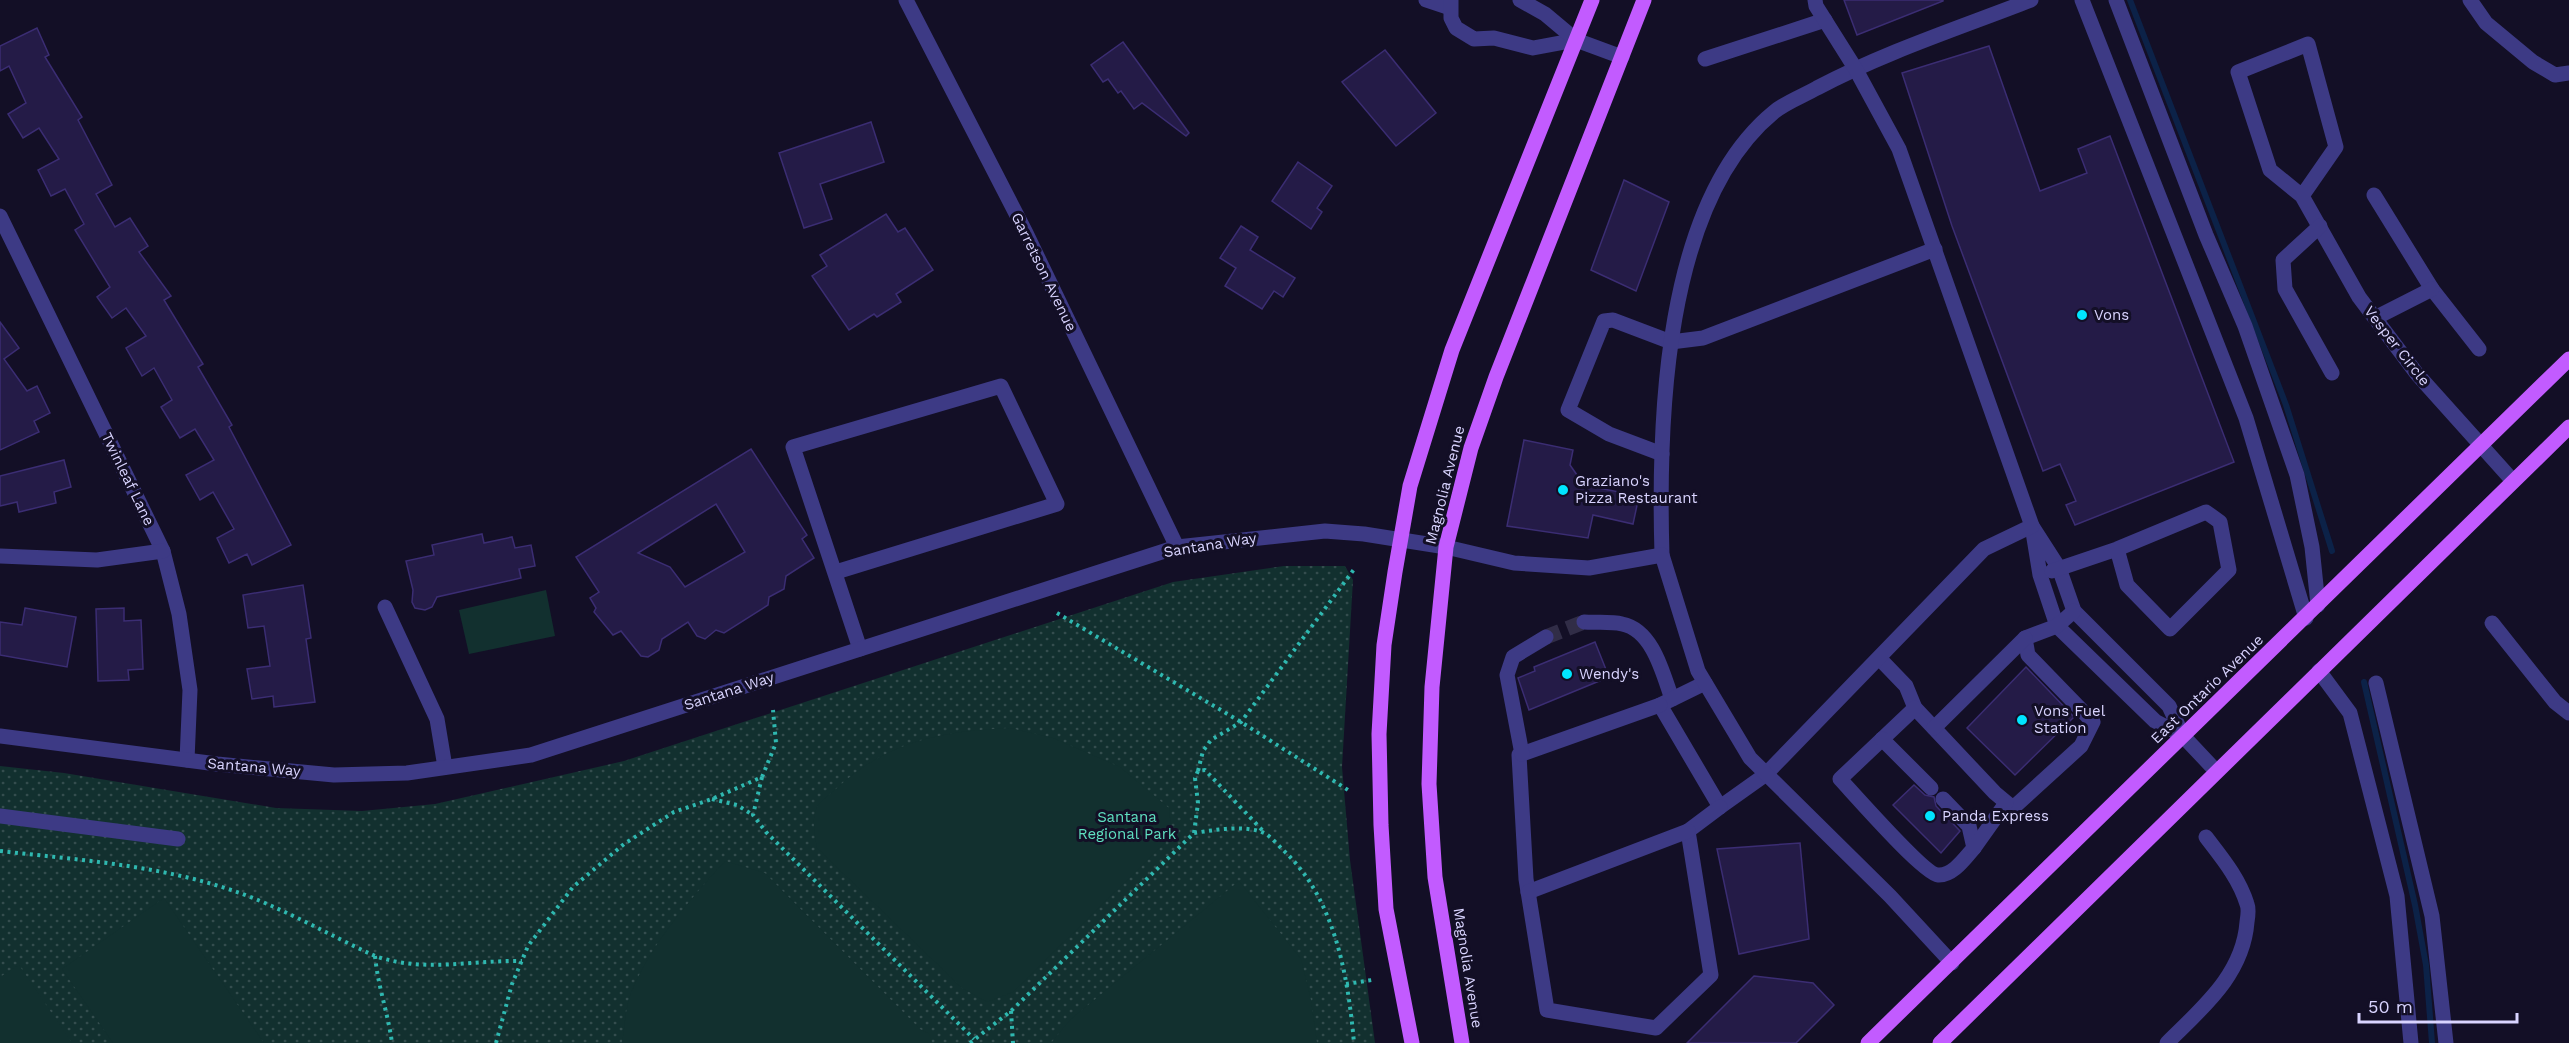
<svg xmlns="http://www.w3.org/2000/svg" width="2569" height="1043" font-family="'Work Sans',sans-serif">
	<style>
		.park { fill: url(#park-dots) }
		.garden { fill: #12302f }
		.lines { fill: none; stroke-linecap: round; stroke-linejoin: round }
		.stream { stroke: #0c2248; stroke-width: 6 }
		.building { fill: #241b47; stroke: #3b2d73; stroke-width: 1.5; fill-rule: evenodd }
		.minor-tunnel { stroke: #312d47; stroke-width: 15; stroke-dasharray: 15 8; stroke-linecap: butt }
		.path { stroke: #2fb8b0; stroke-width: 4; stroke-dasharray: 3 4.5; stroke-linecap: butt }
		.minor { stroke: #3d3a85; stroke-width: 15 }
		.major { stroke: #c25bff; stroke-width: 15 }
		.poi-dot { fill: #00e5ff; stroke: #130f26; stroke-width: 2 }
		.labels { text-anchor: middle; stroke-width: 6; stroke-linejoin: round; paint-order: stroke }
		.street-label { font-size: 15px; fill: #d9d4ff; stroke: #130f26 }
		.poi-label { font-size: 15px; fill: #d9d4ff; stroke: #130f26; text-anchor: start }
		.park-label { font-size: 15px; fill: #5fe0c0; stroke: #130f26 }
	</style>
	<defs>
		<pattern id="park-dots" width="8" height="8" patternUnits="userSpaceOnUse" patternTransform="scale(1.5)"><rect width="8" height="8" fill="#12302f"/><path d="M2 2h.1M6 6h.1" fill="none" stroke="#344d4e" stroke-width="1.8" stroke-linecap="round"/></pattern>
	</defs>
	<rect width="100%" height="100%" fill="#130f26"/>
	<polygon class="park" points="1284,566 1345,566 1353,580 1342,767 1350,860 1375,1043 0,1043 0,766 64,773 276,808 362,811 435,804 624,761 1173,582"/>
	<g class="garden">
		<polygon points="546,590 555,636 469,654 459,610"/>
		<path d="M1010,728L1053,738L1120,767L1169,808L1172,836L1013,992L987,1002L962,988L817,848C815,836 811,819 817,807C821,800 831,794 837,788C888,741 942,731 1010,728Z"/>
		<path d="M725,861L765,873L920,1029L929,1034L932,1043H622C625,1027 625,1008 631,993C652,942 689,901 725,861Z"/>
		<polygon points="1239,881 1301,959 1311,1000 1317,1043 1051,1043 1071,1019"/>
		<polygon points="164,898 264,1043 113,1043 62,969"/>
		<polygon points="19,965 72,1043 0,1043 0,977"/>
	</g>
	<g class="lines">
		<g class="stream">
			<polyline points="2130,0 2286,405 2332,551"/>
			<polyline points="2364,682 2415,905 2426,965 2432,1043"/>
		</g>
	</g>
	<g class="building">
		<polygon points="1844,0 1943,0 1943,1 1857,35"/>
		<polygon points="37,28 49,55 45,57 82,117 78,120 112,185 96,194 115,227 130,218 148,246 139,252 171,296 164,300 203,364 198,367 232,425 229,427 291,545 252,565 247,554 229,563 217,538 234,529 213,492 200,500 186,475 214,460 195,429 180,438 161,407 172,400 154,368 142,376 126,348 146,336 126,308 112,318 97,297 110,287 75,230 84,224 65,189 51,196 38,170 59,159 39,128 23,138 8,114 26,103 9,66 0,71 0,46"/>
		<polygon points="1123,42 1189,133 1186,136 1142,103 1134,109 1121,91 1118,93 1108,79 1103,82 1091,65"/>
		<polygon points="1989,46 2040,191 2087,173 2078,149 2110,136 2234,462 2075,525 2066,505 2076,501 2060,464 2043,471 1952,226 1902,73"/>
		<polygon points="1385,50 1436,113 1396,146 1342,82"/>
		<polygon points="871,122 884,162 820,184 832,219 804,228 779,153"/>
		<polygon points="1298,162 1332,186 1317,208 1322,212 1311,229 1272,201"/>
		<polygon points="1624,180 1669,202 1636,291 1591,270"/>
		<polygon points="886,214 898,232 905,228 933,270 896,294 901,302 877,317 874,314 849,330 812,276 827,266 820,255"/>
		<polygon points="1241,226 1258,237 1250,250 1295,278 1283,297 1274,291 1262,309 1225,286 1236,268 1220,258"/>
		<polygon points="0,322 19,348 4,359 27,391 37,386 50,413 34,421 39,432 0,450"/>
		<polygon points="1524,440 1573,450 1570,465 1584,485 1639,496 1633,524 1593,515 1588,538 1507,526"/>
		<path d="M751,449L807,535L802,539L814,558L786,576L784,589L769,597L768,605L724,633L716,630L705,639L697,636L688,622L662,639L659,650L648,657L641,656L621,631L613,635L594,612L596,608L590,598L599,592L576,557ZM716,504L745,552L685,587L670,567L638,553Z"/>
		<polygon points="64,460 71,487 54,492 56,503 19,512 17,502 0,506 0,476"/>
		<polygon points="482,534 484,543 512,537 515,548 531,545 535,566 519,569 521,578 437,597 432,607 425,610 415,608 412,602 413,590 406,561 434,555 432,545"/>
		<polygon points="303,585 311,638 306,639 315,702 274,707 273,696 252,699 247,669 270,666 264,626 248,628 243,595"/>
		<polygon points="25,608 76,617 67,667 0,655 0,622 22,625"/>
		<polygon points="124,608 124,621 141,620 143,669 128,670 129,680 98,681 96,609"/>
		<polygon points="1595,642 1609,677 1529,710 1518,678 1535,671 1534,667"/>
		<polygon points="2026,667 2074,717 2015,775 1967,728"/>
		<polygon points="1914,785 1925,795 1934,797 1936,806 1960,831 1941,853 1893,805"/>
		<polygon points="1800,843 1809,939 1739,954 1717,849"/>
		<polygon points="1754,976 1813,983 1834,1005 1796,1043 1687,1043"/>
	</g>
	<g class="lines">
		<polyline class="minor-tunnel" points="1546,637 1584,622"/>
		<g class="path">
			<polyline points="1057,613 1241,722 1348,790"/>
			<polyline points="1198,771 1203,751 1211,740 1241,722 1355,568"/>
			<polyline points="762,777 753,815 766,832 974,1039"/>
			<polyline points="712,799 737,805 753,815"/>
			<polyline points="1194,833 1198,803 1195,778 1198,771 1205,770 1265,833"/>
			<path d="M0,851C79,860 159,865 234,891C279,906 331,936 375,956C424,973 471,960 522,961"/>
			<path d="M375,956C378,987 388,1013 392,1043"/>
			<polyline points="1346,984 1372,980"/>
			<polyline points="1011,1011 1013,1043"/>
			<polyline points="496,1043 512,984 528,946 573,887 624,844 674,812 712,799 762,777 776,743 773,710"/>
			<path d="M970,1043L1011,1011L1194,833C1215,830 1247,824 1266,834C1272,838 1278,845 1283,850C1335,898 1348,976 1354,1043"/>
		</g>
		<g class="minor">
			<polyline points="906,0 1026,233 1177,547"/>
			<polyline points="1426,0 1450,8"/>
			<polyline points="1451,0 1451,18 1456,28 1474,39 1494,38 1533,48 1576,40"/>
			<polyline points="1520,0 1545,14 1576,40 1622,57"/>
			<polyline points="2082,0 2246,418 2306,618"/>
			<polyline points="2116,0 2206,235 2245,326 2297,475 2312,547 2318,605"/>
			<polyline points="2470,0 2486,23 2533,62 2555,75 2569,73"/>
			<polyline points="1705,59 1825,20"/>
			<polyline points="2374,195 2432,289 2479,349"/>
			<polyline points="2302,196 2336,147 2308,44 2238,72 2270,170 2302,196 2359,297 2417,374 2513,481"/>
			<polyline points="0,216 163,551 179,614 190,690 187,760"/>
			<polyline points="2320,226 2283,260 2285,289 2332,373"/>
			<polyline points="2375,318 2432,289"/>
			<polyline points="1662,454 1609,434 1568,410 1604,321 1613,320 1671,342 1703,338 1935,249"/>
			<polygon points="2032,526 2059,568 2074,611 2169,706 2183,736 2155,721 2057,626 2040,575"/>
			<path d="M1662,555C1658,423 1663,203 1774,112C1786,102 1803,96 1817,88C1885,52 1959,28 2031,0"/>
			<polyline points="0,556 97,560 163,551"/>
			<polyline points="2052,571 2117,549 2206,512 2220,522 2229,570 2170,629 2127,585 2117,549"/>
			<polyline points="836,572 1057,504 1001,386 793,447 860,649"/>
			<polyline points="385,607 437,719 445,767"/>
			<path d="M1584,622C1596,623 1610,621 1622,624C1653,630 1663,674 1672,699"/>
			<polyline points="2492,623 2555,702 2569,713"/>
			<polyline points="1880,659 1906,686 1915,708 1995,793 2013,808 2081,746 2093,722 2028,655 2025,638 2057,626 2074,611"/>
			<polyline points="2319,671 2350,713 2397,896 2411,1043"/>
			<polyline points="1705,683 1660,705 1720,807 1765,775 1984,549 2032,526 1899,149 1855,68 1816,6 1815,0"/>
			<polyline points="2376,683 2432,916 2446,1043"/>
			<polyline points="1660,705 1519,755 1526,879 1547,1010 1656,1028 1711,975 1688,831 1720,807"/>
			<path d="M1915,708L1840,779C1854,794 1924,874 1938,875C1953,876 1965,858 1974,848L1969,826L1943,799"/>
			<polyline points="1934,728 2025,638"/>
			<polyline points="0,736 217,764 334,775 407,773 531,755 1177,547 1325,531 1364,534 1446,547 1514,563 1589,568 1662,555 1698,671 1750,758 1890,896 1952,963"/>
			<polyline points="2183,736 2216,771"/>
			<polyline points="1882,739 1931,788"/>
			<polyline points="1522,754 1507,675 1513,657 1546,637"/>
			<polyline points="0,816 178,839"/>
			<polyline points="1974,848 2006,803"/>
			<polyline points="1528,892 1688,831"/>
			<path d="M2167,1043C2202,1008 2243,975 2247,922C2248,916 2249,909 2247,904C2239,878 2222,858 2206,837"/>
		</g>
		<g class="major">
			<polyline points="1412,1043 1386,909 1381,825 1379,734 1384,645 1395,572 1410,486 1452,350 1592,0"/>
			<polyline points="1462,1043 1435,877 1429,784 1432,687 1446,547 1471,448 1496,377 1644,0"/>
			<polyline points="1868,1043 2569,359"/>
			<polyline points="1940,1043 2569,427"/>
		</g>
	</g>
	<g class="poi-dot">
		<circle cx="2082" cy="315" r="6"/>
		<circle cx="1563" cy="490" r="6"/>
		<circle cx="1567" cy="674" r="6"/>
		<circle cx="2022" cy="720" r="6"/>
		<circle cx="1930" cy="816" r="6"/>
	</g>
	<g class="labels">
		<g class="street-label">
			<text transform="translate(1044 272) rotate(64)" y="5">Garretson Avenue</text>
			<text transform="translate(2397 346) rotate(52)" y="5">Vesper Circle</text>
			<text transform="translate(128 479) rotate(64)" y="5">Twinleaf Lane</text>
			<text transform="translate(1445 485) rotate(-76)" y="5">Magnolia Avenue</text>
			<text transform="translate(1210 545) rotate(-9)" y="5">Santana Way</text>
			<text transform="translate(2207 689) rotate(-44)" y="5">East Ontario Avenue</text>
			<text transform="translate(729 691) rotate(-18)" y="5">Santana Way</text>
			<text transform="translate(254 767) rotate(5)" y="5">Santana Way</text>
			<text transform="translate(1468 968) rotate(81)" y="5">Magnolia Avenue</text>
		</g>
		<g class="poi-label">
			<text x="2094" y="320">Vons</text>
			<text x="1575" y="486">Graziano's<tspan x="1575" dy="17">Pizza Restaurant</tspan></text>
			<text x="1579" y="679">Wendy's</text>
			<text x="2034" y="716">Vons Fuel<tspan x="2034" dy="17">Station</tspan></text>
			<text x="1942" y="821">Panda Express</text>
		</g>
		<g class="park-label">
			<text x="1127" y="822">Santana<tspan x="1127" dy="17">Regional Park</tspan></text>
		</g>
	</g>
	<path d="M2359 1013v9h158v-9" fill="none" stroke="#d9d4ff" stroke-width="3"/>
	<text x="2368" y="1013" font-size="18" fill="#d9d4ff" stroke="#130f26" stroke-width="4.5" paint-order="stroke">50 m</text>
</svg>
